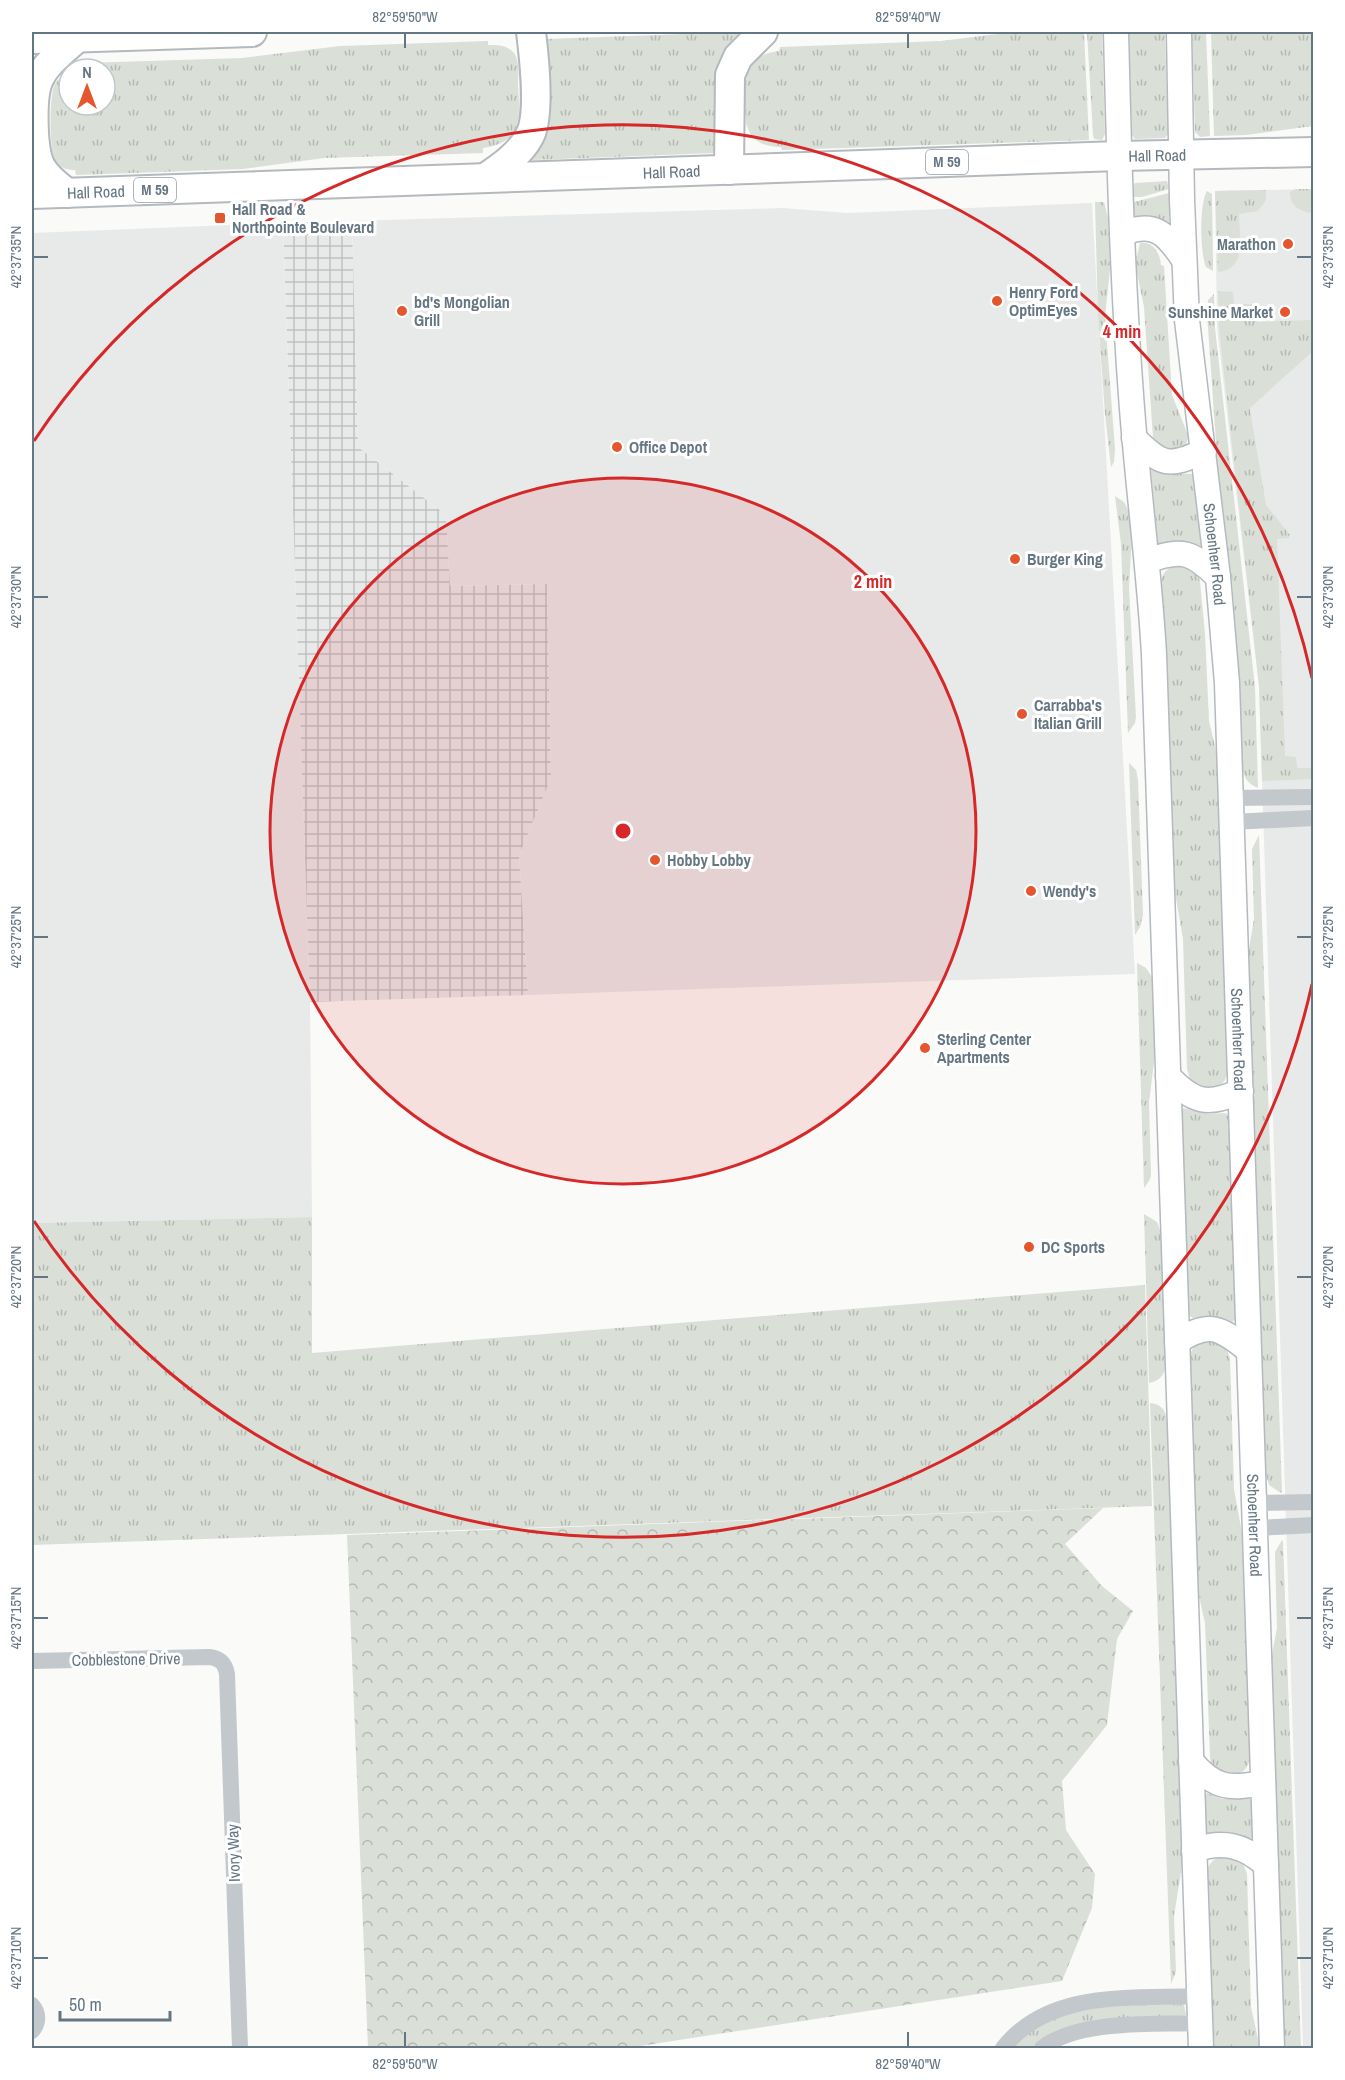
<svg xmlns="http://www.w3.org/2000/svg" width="1345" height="2080" font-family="'Archivo Narrow',sans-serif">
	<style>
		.built { fill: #e8e9e9 }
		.industrial { fill: url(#industrial-grid) }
		.grass { fill: url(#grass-tufts) }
		.forest { fill: url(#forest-crowns) }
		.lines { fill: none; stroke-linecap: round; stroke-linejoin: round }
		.secondary-casing { stroke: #b3babf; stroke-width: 27 }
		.trunk-casing { stroke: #b4b9bd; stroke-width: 32 }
		.minor { stroke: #c3c8cc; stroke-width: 16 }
		.secondary { stroke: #fff; stroke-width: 24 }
		.trunk { stroke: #fff; stroke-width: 28 }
		.ticks { fill: none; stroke: #657683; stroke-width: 2 }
		.ring { fill: none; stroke: #d62828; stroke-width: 3 }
		.poi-dot { fill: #e4572e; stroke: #fff; stroke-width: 2 }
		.labels { text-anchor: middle; stroke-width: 6; stroke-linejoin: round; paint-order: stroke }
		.shield { fill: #fff; stroke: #939fa8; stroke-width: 1.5 }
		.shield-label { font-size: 15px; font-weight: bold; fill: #657683 }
		.street-label { font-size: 16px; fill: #657683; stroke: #fff }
		.poi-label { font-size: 16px; font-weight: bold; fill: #657683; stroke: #fff; text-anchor: start }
		.centre { fill: #d62828; stroke: #fff; stroke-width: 3 }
		.ring-label { font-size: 18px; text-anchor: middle; font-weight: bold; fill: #d62828; stroke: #fff; stroke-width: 6; stroke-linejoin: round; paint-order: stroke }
		.neatline { fill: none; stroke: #657683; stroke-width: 2 }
		.ticks-label { font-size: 15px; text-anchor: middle; fill: #657683 }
	</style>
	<defs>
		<pattern id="industrial-grid" width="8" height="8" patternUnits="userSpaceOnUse" patternTransform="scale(1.5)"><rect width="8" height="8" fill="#e8e9e9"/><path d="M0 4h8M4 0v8" fill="none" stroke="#c0c1c2"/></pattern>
		<pattern id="grass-tufts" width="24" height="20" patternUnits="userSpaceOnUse" patternTransform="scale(1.5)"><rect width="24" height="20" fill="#dadfd7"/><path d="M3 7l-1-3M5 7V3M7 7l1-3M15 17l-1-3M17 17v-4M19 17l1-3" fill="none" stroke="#b4b9b4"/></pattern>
		<pattern id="forest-crowns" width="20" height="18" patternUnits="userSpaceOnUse" patternTransform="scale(1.5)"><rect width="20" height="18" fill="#dadfd7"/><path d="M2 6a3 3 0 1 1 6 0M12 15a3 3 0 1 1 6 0" fill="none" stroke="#b4b9b4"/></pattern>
	</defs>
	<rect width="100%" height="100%" fill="#fafaf8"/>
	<g class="built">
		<polygon points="1313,189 1313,2048 1303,2048 1259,686 1217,328 1215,191"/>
		<polygon points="1092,203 1135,974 528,995 519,855 551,778 547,584 450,586 446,515 358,447 352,221 783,208 847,213"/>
		<polygon points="283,223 310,1002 312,1217 32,1223 32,233"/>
	</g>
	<polygon class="industrial" points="352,221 358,447 446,515 450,586 547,584 551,778 519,855 528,995 310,1002 283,223"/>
	<g class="grass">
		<polygon points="742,32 743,33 716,153 532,160 530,158 546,39"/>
		<path d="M1014,32H1084L1089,140L782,150L781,147C763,147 751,141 746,123C745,93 738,55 779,51L780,47L941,41Z"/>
		<polygon points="1087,32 1102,32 1105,134 1102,140 1094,139 1093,135"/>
		<polygon points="1129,32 1165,32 1168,134 1165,138 1135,139 1132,135"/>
		<polygon points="1192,32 1206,32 1210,136 1200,137 1195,132"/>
		<polygon points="1211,32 1313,32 1313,126 1246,135 1214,136"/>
		<path d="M488,41V45C498,45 507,45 514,53C520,62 518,76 518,85C520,117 523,143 483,148V153L324,158L243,169L76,175L75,170C67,170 59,168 55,160C49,150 49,94 55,84C58,79 63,75 69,72V105H105V69H75L84,67V63L242,58L340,46Z"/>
		<polygon points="1167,181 1169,189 1142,197 1134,197 1133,187 1135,183"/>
		<path d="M1313,189V213C1300,212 1290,206 1290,192L1296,189Z"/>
		<path d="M1266,190V200L1258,211L1239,214C1239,236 1248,269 1218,272L1215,191Z"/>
		<path d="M1207,191L1212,194L1213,271L1206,267C1200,253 1199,204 1207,191Z"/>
		<polygon points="1169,193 1169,222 1150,216 1134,216 1134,202"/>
		<polygon points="1095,202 1104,202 1108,218 1110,269 1105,317 1115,449 1114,462 1111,467 1105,414 1098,316"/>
		<path d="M1140,243C1153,241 1160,253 1161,265L1164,266L1172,395L1188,435C1188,447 1181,449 1171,452L1156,445L1153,438L1144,307L1135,263V256H1137Z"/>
		<polygon points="1218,291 1233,292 1234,304 1256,304 1257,322 1313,320 1313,351 1251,407 1250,410 1266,505 1290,535 1289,538 1277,539 1285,756 1296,757 1297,768 1313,768 1313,779 1262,781 1259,686 1219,329"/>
		<path d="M1214,294L1215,328L1255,687L1258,788C1247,784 1243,776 1242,765L1236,633L1232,581L1218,471L1207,313L1208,300Z"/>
		<polygon points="1151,470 1163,473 1193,474 1203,544 1202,546 1183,542 1158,544"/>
		<polygon points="1115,496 1124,502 1129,512 1132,533 1129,588 1136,717 1135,723 1128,733 1121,544"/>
		<path d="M1185,564L1198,575L1200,581L1205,634L1209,721L1218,759L1228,1071C1225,1084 1220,1087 1208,1091L1191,1083L1187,1069L1183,939L1174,887L1161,584C1162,569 1171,566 1185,564Z"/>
		<polygon points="1129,763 1136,770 1138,780 1143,915 1140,927 1135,935"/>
		<polygon points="1259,835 1282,1491 1281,1493 1269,1485 1265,1471 1248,955 1254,919 1252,849"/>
		<polygon points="1137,963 1146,968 1152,977 1155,1054 1149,1102 1151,1176 1149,1181 1144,1188"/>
		<polygon points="1183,1108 1209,1114 1225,1113 1230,1116 1236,1319 1232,1322 1215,1317 1193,1318 1187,1314 1181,1111"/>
		<path d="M1144,1214L1157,1222L1161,1233L1166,1365C1164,1375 1160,1381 1149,1383Z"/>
		<polygon points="312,1217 312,1353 1145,1285 1152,1506 32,1545 32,1223"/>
		<path d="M1212,1340L1225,1345L1230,1358L1234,1489L1244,1544L1250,1758C1247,1772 1241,1774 1227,1777L1211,1765L1210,1757L1205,1623L1197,1587L1189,1359C1192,1345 1199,1342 1212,1340Z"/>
		<path d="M1150,1403C1160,1404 1164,1408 1167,1418L1183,1860L1174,1916L1176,1972L1171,1984Z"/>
		<polygon points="1282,1540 1283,1542 1301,2048 1284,2048 1271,1660 1277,1628 1275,1552"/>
		<path d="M1207,1793L1222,1799H1250L1252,1801L1253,1837L1249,1839C1234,1830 1222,1835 1206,1833L1204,1796Z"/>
		<path d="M1229,1855L1242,1861L1247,1874L1251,2007L1260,2048H1212L1206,1876C1208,1862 1215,1856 1229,1855Z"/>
		<path d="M1184,2004L1186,2015L1042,2040L1031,2048H1011C1021,2038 1050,2017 1064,2013C1102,2002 1145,2005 1184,2004Z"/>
	</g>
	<polygon class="forest" points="1103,1508 1065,1544 1102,1586 1133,1611 1117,1639 1107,1725 1062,1781 1066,1830 1095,1874 1092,1908 1062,1981 627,2048 368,2048 347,1535"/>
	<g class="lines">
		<g class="secondary-casing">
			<g id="secondary">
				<path d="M1116,32C1119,153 1122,274 1131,395C1137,482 1149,567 1154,654L1201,2048"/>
				<path id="s1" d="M1179,32L1182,200L1187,320L1218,577L1227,683L1272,2048"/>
				<path d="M1122,234C1154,220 1167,234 1184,260"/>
				<path d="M1134,438C1161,465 1168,468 1204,451"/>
				<path d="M1147,561C1183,548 1192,552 1218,577"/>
				<path d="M1168,1076C1194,1103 1207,1106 1241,1091"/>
				<path d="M1177,1342C1209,1320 1221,1328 1248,1350"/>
				<path d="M1191,1761C1215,1789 1229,1789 1263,1783"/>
				<path d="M1194,1850C1223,1840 1244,1845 1266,1865"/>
			</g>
		</g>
		<g class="trunk-casing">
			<g id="trunk">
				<polyline points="32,39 252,32"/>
				<polyline points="729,170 730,75 738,57 763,32"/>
				<path d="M485,178C501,167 519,155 529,137C541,117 534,56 531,32"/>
				<path d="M67,193C57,185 47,178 41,167C32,150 31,96 39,79C46,63 64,50 77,38"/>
				<path id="s2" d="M32,194L1119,156L1314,152"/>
			</g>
		</g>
		<g class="minor">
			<polyline points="1231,798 1314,797"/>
			<polyline points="1231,822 1314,818"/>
			<polyline points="1253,1503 1314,1502"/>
			<polyline points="1255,1528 1314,1525"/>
			<path d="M32,1661L209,1657C220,1658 225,1663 227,1674L240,2048"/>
			<path d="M32,2005C39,2013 39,2023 32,2031"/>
			<path d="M1003,2048C1050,1989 1131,1999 1199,1996"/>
			<path d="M1042,2048C1080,2019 1153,2025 1200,2023"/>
		</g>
		<use href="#secondary" class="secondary"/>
		<use href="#trunk" class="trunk"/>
	</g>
	<path class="ticks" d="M405,33V48M908,33V48M33,257H48M1297,257H1312M33,597H48M1297,597H1312M33,937H48M1297,937H1312M33,1277H48M1297,1277H1312M33,1618H48M1297,1618H1312M33,1958H48M1297,1958H1312M405,2032V2047M908,2032V2047"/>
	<circle cx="623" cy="831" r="353" fill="#d62828" fill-opacity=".12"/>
	<g class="ring">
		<circle cx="623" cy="831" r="353"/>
		<path d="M1312 984A706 706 0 0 1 34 1221M34 441A706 706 0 0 1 1312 678"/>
	</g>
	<g class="poi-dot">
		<rect x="214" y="212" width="12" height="12" rx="3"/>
		<circle cx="1288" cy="244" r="6"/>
		<circle cx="997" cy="301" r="6"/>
		<circle cx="402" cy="311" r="6"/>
		<circle cx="1285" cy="312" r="6"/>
		<circle cx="617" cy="447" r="6"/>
		<circle cx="1015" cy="559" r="6"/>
		<circle cx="1022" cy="714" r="6"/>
		<circle cx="655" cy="860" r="6"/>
		<circle cx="1031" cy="891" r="6"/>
		<circle cx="925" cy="1048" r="6"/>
		<circle cx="1029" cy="1247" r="6"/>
	</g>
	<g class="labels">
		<g class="shield">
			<rect x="926" y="150" width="42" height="24" rx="4.5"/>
			<rect x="134" y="178" width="42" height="24" rx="4.5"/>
		</g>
		<g class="shield-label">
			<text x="947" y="167">M 59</text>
			<text x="155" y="195">M 59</text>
		</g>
		<g class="street-label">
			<text dy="6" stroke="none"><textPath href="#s2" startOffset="1126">Hall Road</textPath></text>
			<text dy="6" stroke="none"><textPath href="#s2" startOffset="640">Hall Road</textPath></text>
			<text dy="6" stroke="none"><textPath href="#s2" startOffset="64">Hall Road</textPath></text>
			<text dy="6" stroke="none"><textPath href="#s1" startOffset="524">Schoenherr Road</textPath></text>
			<text dy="6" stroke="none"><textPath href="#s1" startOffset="1010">Schoenherr Road</textPath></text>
			<text dy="6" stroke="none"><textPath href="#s1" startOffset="1496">Schoenherr Road</textPath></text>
			<text transform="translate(126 1659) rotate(-1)" y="6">Cobblestone Drive</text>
			<text transform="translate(233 1853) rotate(-92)" y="6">Ivory Way</text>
		</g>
		<g class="poi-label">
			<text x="232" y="215">Hall Road &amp;<tspan x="232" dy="18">Northpointe Boulevard</tspan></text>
			<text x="1276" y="250" text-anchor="end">Marathon</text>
			<text x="1009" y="298">Henry Ford<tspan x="1009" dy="18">OptimEyes</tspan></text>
			<text x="414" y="308">bd's Mongolian<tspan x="414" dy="18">Grill</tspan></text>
			<text x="1273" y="318" text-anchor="end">Sunshine Market</text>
			<text x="629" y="453">Office Depot</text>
			<text x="1027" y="565">Burger King</text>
			<text x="1034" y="711">Carrabba's<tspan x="1034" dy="18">Italian Grill</tspan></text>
			<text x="667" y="866">Hobby Lobby</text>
			<text x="1043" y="897">Wendy's</text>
			<text x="937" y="1045">Sterling Center<tspan x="937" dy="18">Apartments</tspan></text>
			<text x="1041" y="1253">DC Sports</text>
		</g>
	</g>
	<circle cx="623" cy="831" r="9" class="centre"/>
	<g class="ring-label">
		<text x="1122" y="338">4 min</text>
		<text x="873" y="588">2 min</text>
	</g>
	<rect width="1345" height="2080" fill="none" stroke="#ffffff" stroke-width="66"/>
	<g transform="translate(87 87)"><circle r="28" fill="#ffffff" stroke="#c1c8cd" stroke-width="1.5"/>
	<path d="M0-4.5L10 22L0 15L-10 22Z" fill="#e4572e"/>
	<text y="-9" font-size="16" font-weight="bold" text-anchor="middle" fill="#657683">N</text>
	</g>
	<path d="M60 2011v9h110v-9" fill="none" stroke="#657683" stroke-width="3"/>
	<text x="69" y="2011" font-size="18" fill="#657683" stroke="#ffffff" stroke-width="4.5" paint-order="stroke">50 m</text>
	<rect x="33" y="33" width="1279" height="2014" class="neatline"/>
	<g class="ticks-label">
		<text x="405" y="22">82°59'50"W</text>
		<text x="908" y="22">82°59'40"W</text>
		<text transform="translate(16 257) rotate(-90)" y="5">42°37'35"N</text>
		<text transform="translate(1328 257) rotate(-90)" y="5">42°37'35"N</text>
		<text transform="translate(16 597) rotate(-90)" y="5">42°37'30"N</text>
		<text transform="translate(1328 597) rotate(-90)" y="5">42°37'30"N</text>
		<text transform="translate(16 937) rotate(-90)" y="5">42°37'25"N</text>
		<text transform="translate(1328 937) rotate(-90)" y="5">42°37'25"N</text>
		<text transform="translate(16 1277) rotate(-90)" y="5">42°37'20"N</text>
		<text transform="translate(1328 1277) rotate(-90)" y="5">42°37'20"N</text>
		<text transform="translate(16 1618) rotate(-90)" y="5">42°37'15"N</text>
		<text transform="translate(1328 1618) rotate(-90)" y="5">42°37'15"N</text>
		<text transform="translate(16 1958) rotate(-90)" y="5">42°37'10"N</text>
		<text transform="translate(1328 1958) rotate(-90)" y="5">42°37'10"N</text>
		<text x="405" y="2069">82°59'50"W</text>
		<text x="908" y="2069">82°59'40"W</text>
	</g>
</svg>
